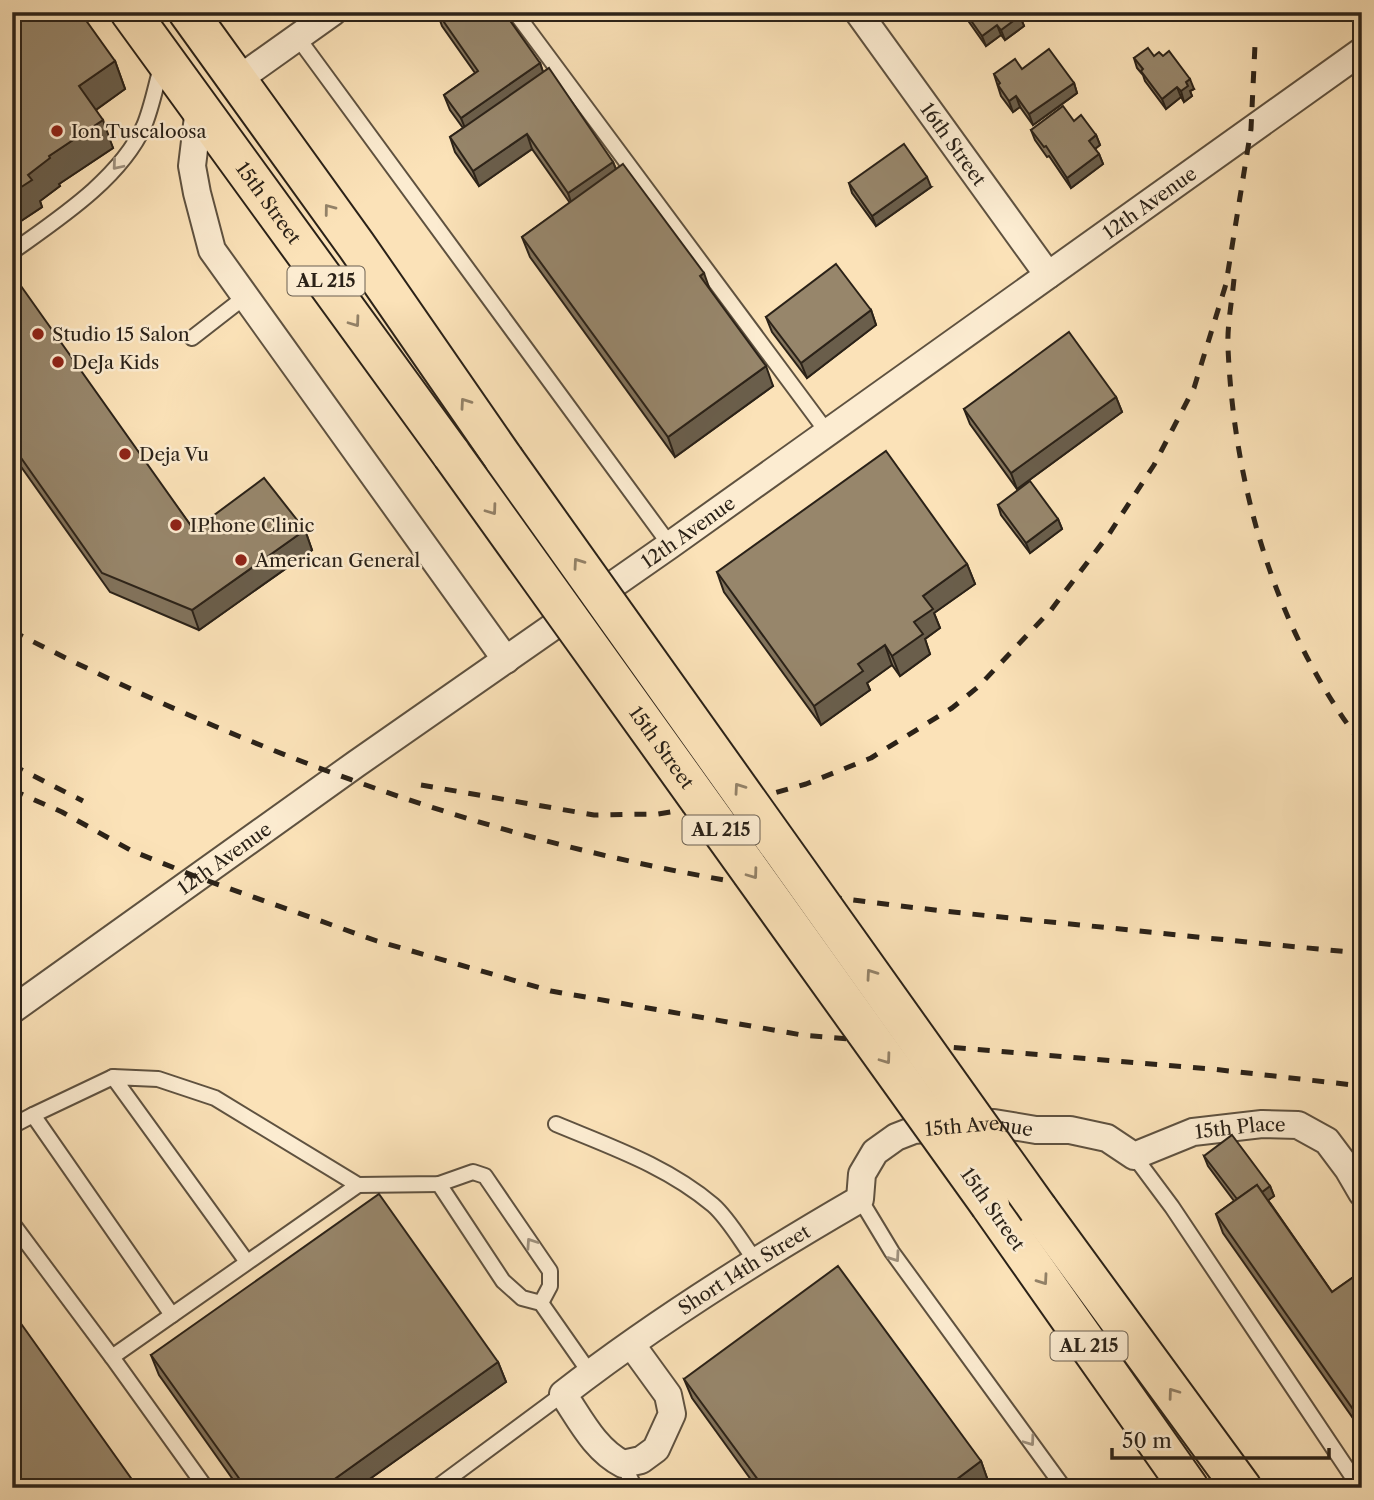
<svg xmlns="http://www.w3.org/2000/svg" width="1374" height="1500" font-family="'Libre Caslon Text',serif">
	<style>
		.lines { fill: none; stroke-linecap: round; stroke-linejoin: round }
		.service-casing { stroke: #5f5240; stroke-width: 18 }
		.minor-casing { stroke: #5f5240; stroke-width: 30 }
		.primary-casing { stroke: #2b2218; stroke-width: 42 }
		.service { stroke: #fcecd1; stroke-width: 14 }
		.minor { stroke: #fcecd1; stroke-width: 26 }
		.primary { stroke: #fbe2b8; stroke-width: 38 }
		.rail { stroke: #2b2218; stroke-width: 5; stroke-dasharray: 12 12; stroke-linecap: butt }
		.primary-bridge-casing { stroke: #2b2218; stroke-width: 42; stroke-linecap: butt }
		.primary-bridge { stroke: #fbe2b8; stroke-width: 38 }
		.wall { fill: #82735c; stroke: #2b2218; stroke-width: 2 }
		.shaded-wall { fill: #6a5e4b; stroke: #2b2218; stroke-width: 2 }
		.building { fill: #97866b; stroke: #2b2218; stroke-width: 2 }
		.oneway { stroke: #9e917e }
		.oneway2 { stroke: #938268 }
		.poi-dot { fill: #8f2418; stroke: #fcecd1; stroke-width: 2.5 }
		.labels { text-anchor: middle; stroke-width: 5; stroke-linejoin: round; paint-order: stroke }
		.shield { fill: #fcecd1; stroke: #6a5f50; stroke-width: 2 }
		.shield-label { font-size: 18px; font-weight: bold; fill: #2b2218 }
		.poi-label { font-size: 19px; fill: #2b2218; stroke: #fcecd1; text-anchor: start }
		.street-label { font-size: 19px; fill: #2b2218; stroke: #fcecd1 }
	</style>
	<rect width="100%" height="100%" fill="#fbe2b8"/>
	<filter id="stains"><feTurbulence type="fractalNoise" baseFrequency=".00286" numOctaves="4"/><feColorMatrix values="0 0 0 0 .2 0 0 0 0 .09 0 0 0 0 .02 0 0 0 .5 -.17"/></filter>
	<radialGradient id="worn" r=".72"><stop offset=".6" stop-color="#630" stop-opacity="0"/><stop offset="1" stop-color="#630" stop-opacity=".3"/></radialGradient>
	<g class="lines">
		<g class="service-casing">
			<g id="service">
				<polyline points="515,12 827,432"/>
				<polyline points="298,38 670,545"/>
				<path d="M12,252C58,219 120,179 144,126C152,107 156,84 162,64"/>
				<polyline points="192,338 246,296"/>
				<polyline points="33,1115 113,1077"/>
				<path d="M556,1124C611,1147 667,1166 713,1205C729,1219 742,1243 755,1260"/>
				<polyline points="12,1126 33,1115 172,1315"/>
				<polyline points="1134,1156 1172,1207 1360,1488"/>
				<polyline points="439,1184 503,1281 522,1298 541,1303 590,1373"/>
				<polyline points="358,1185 439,1184 473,1172 485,1176 550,1271 550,1286 541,1303"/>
				<polyline points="860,1199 892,1252 1064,1488"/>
				<polyline points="12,1223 112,1357"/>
				<polyline points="623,1464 635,1488"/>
				<polyline points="206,1488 112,1357 358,1185 215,1098 158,1079 113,1077 247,1262"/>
				<polyline points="436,1488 563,1394"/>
			</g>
		</g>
		<g class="minor-casing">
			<g id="minor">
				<path id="s1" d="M858,12L1048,275"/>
				<polyline points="236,81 333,12"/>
				<polyline points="199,108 192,166 197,193 212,250 506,660"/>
				<path id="s2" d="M12,1010L356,764L670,545L1362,51"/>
				<path id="s3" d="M631,1344L668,1395L672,1414L656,1449L641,1460L623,1464C595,1450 580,1419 563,1394C657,1321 758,1258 860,1199L862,1174L875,1152L896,1137L914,1130L994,1123L1036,1130H1070L1107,1138L1134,1156L1193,1132L1262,1124L1298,1125L1327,1141L1348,1169L1362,1193"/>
			</g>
		</g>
		<g class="primary-casing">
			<g id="primary">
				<path id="s4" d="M130,12L452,455"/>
				<polyline points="188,12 356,245 504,459"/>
				<polyline points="990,1205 1189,1488"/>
				<polyline points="1038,1209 1242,1488"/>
			</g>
		</g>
		<use href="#service" class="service"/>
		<use href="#minor" class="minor"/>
		<use href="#primary" class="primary"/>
		<g class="rail">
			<path d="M1234,279C1232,301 1227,325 1228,348C1234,487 1276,632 1362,744"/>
			<path d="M12,631C217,736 431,820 657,867C791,895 925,910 1061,923C1161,933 1261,944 1362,953"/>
			<polyline points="12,765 83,801"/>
			<polyline points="421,785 594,815 658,814 757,798 806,784 871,758 952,708 978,687 1051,610 1109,534 1154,465 1194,388 1226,284 1251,129 1255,45"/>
			<polyline points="12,790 62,812 132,851 197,877 377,941 551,991 802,1035 1212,1069 1362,1086"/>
		</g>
		<g class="primary-bridge-casing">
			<g id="primary-bridge">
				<path id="s5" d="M452,455L990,1205"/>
				<polyline points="504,459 1038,1209"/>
			</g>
		</g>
		<use href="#primary-bridge" class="primary-bridge"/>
	</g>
	<g class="wall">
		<polygon points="12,12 115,61 125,89 96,110 113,148 59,184 60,186 40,201 42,207 21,221 18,217 12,221"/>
		<polygon points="437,12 540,63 543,72 613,162 616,169 710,290 773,386 675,457 530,257 522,237 570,203 532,149 479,186 455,152 450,137 463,128 450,110 444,95 475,73 442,26"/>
		<polygon points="962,12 1033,12 1022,21 1024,26 1005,40 1001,35 986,46"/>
		<polygon points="1154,56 1194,89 1190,91 1192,96 1184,102 1181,97 1166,109 1145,81 1143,75 1137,68 1134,58"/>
		<polygon points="1022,69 1074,83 1077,93 1033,125 1020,107 1013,112 1001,96 994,74"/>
		<polygon points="1074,121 1096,135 1100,145 1095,149 1099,154 1103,164 1071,188 1049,156 1047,157 1035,140 1031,130"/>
		<polygon points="849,183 931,187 876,226 852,193"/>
		<polygon points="12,282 194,530 305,530 312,550 199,630 110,592 12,454"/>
		<polygon points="871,310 876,325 807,378 772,332 766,317"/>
		<polygon points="1116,397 1122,412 1017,489 970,424 964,409"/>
		<polygon points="998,505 1058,519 1062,529 1030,553 1001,515"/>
		<polygon points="967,564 975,584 934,613 940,628 925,639 930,654 900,676 892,665 867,683 870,690 821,725 724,592 717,572"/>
		<polygon points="1204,1156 1270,1186 1274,1196 1268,1200 1332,1292 1362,1271 1362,1431 1223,1233 1216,1214 1234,1201 1208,1166"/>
		<polygon points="151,1355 498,1362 506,1382 357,1488 239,1488 159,1375"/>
		<polygon points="684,1379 981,1461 988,1481 979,1488 757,1488 692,1398"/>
	</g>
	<g class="shaded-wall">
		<polygon points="1017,12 1033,12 1022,21 1024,26 1005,40 1001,30"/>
		<polygon points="997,25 1001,35 986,46 982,36"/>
		<polygon points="115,61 125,89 90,114 79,86"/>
		<polygon points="540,63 545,78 467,133 461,118"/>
		<polygon points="1190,79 1194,89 1190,91 1192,96 1184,102 1181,91 1186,82"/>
		<polygon points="1074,83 1077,93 1033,125 1029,114"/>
		<polygon points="1177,87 1181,97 1166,109 1162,99"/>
		<polygon points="1016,96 1020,107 1013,112 1009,101"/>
		<polygon points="103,120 113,148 59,184 60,186 40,201 42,207 21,221 12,196 12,193 28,175 49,156"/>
		<polygon points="527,134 532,149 479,186 473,171"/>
		<polygon points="1096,135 1100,145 1092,151 1089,141"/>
		<polygon points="1099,154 1103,164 1071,188 1067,178"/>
		<polygon points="613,162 619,177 573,208 568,193"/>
		<polygon points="927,177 931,187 876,226 872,216"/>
		<polygon points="12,201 18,217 12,221"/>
		<polygon points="704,273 711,293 700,276"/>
		<polygon points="871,310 876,325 807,378 801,363"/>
		<polygon points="766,366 773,386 675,457 668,437"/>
		<polygon points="1116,397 1122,412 1017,489 1011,473"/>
		<polygon points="1058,519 1062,529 1030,553 1026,543"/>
		<polygon points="305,530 312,550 199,630 192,610"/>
		<polygon points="967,564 975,584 934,613 940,628 925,639 930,654 900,676 892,656 923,596"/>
		<polygon points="885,645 892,665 867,683 870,690 821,725 814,706 858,664"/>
		<polygon points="1270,1186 1274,1196 1246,1217 1242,1207"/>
		<polygon points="498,1362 506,1382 357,1488 322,1488"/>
		<polygon points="981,1461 988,1481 979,1488 945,1488"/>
	</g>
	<g class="building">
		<polygon points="12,12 80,12 115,61 79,86 103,120 49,156 50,158 28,175 32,180 12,193"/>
		<polygon points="437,12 504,12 540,63 461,118 444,95 478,71"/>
		<polygon points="965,12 1017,12 1020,16 1001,30 997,25 982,36"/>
		<polygon points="1148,48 1154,56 1159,52 1163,56 1169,51 1190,79 1186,82 1188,86 1181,91 1177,87 1162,99 1141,71 1143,69 1134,58"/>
		<polygon points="1049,49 1074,83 1029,114 1016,96 1009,101 998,85 1000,83 994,74 1015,59 1022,69"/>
		<polygon points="549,68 613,162 568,193 527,134 473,171 450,137"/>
		<polygon points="1063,106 1074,121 1081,115 1096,135 1089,141 1099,154 1067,178 1046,146 1044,147 1031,130"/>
		<polygon points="904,144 927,177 872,216 849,183"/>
		<polygon points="623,164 704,273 700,276 766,366 668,437 522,237"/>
		<polygon points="836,264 871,310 801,363 766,317"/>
		<polygon points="16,279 194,530 264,478 305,530 192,610 102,573 12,445 12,282"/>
		<polygon points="1069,332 1116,397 1011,473 964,409"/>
		<polygon points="886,451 967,564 923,596 933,609 914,622 923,634 892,656 885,645 858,664 863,671 814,706 717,572"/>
		<polygon points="1030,481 1058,519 1026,543 998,505"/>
		<polygon points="1232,1135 1270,1186 1262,1192 1257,1185 1237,1199 1204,1156"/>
		<polygon points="1257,1185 1332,1292 1362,1271 1362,1422 1216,1214"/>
		<polygon points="379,1194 498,1362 322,1488 246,1488 151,1355"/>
		<polygon points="838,1266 981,1461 945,1488 764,1488 684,1379"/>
		<polygon points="12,1311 138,1488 13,1488 12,1487"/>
	</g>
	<defs><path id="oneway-chevron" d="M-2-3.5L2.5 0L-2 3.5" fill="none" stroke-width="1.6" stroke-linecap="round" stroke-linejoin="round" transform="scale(1.75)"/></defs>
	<g class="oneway">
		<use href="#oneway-chevron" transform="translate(117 165) rotate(130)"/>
		<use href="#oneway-chevron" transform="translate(531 1243) rotate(-124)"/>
		<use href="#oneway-chevron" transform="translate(895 1257) rotate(55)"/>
		<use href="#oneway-chevron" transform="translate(1030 1441) rotate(54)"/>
	</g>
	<g class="oneway2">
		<use href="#oneway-chevron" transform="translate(329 209) rotate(-127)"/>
		<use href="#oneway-chevron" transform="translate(355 322) rotate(54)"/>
		<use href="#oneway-chevron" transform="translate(465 403) rotate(-125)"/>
		<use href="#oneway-chevron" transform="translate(492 510) rotate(54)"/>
		<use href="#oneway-chevron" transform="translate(578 563) rotate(-125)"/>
		<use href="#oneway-chevron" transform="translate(739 788) rotate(-125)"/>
		<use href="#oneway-chevron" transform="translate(753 874) rotate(54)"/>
		<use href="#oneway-chevron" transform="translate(871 974) rotate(-125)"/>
		<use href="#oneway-chevron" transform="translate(886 1059) rotate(54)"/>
		<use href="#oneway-chevron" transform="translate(1043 1280) rotate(55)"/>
		<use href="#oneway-chevron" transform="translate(1173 1393) rotate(-126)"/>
	</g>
	<g class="poi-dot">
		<circle cx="57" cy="131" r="7"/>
		<circle cx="38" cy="334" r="7"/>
		<circle cx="58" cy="362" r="7"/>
		<circle cx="125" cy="454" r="7"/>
		<circle cx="176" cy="525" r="7"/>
		<circle cx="241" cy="560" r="7"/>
	</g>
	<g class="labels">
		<g class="shield">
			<rect x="287.5" y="266.5" width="77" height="29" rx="5"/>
			<rect x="682.5" y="815.5" width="77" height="29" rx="5"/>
			<rect x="1050.5" y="1331.5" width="77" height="29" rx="5"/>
		</g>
		<g class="shield-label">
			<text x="326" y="287">AL 215</text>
			<text x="721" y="836">AL 215</text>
			<text x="1089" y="1352">AL 215</text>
		</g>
		<g class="poi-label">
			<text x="71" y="138">Ion Tuscaloosa</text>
			<text x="52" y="341">Studio 15 Salon</text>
			<text x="72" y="369">DeJa Kids</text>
			<text x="139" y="461">Deja Vu</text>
			<text x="190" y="532">IPhone Clinic</text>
			<text x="255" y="567">American General</text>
		</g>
		<g class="street-label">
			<text dy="7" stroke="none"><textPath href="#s1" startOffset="163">16th Street</textPath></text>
			<text dy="7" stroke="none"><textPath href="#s2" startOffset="1395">12th Avenue</textPath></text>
			<text dy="7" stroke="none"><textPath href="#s4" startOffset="236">15th Street</textPath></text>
			<text dy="7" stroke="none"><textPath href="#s2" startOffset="828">12th Avenue</textPath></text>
			<text dy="7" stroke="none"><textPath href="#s5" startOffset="360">15th Street</textPath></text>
			<text dy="7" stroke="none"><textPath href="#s2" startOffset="261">12th Avenue</textPath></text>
			<text dy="7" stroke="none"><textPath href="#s3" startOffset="768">15th Avenue</textPath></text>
			<text dy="7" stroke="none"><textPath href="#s3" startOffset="1041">15th Place</textPath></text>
			<text transform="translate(993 1209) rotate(55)" y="7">15th Street</text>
			<text dy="7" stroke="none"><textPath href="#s3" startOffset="471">Short 14th Street</textPath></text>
		</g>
	</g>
	<rect width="1374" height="1500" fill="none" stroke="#fbe2b8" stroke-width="42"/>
	<rect x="14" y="14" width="1346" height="1472" fill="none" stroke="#2b2218" stroke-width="3.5"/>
	<rect x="21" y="21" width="1332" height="1458" fill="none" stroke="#2b2218" stroke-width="2"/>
	<path d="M1112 1448v10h217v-10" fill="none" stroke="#2b2218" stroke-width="3.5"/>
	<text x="1122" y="1448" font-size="21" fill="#2b2218" stroke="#fcecd1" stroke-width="5" paint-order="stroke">50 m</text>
	<rect width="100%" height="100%" filter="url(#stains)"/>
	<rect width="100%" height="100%" fill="url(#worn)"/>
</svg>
